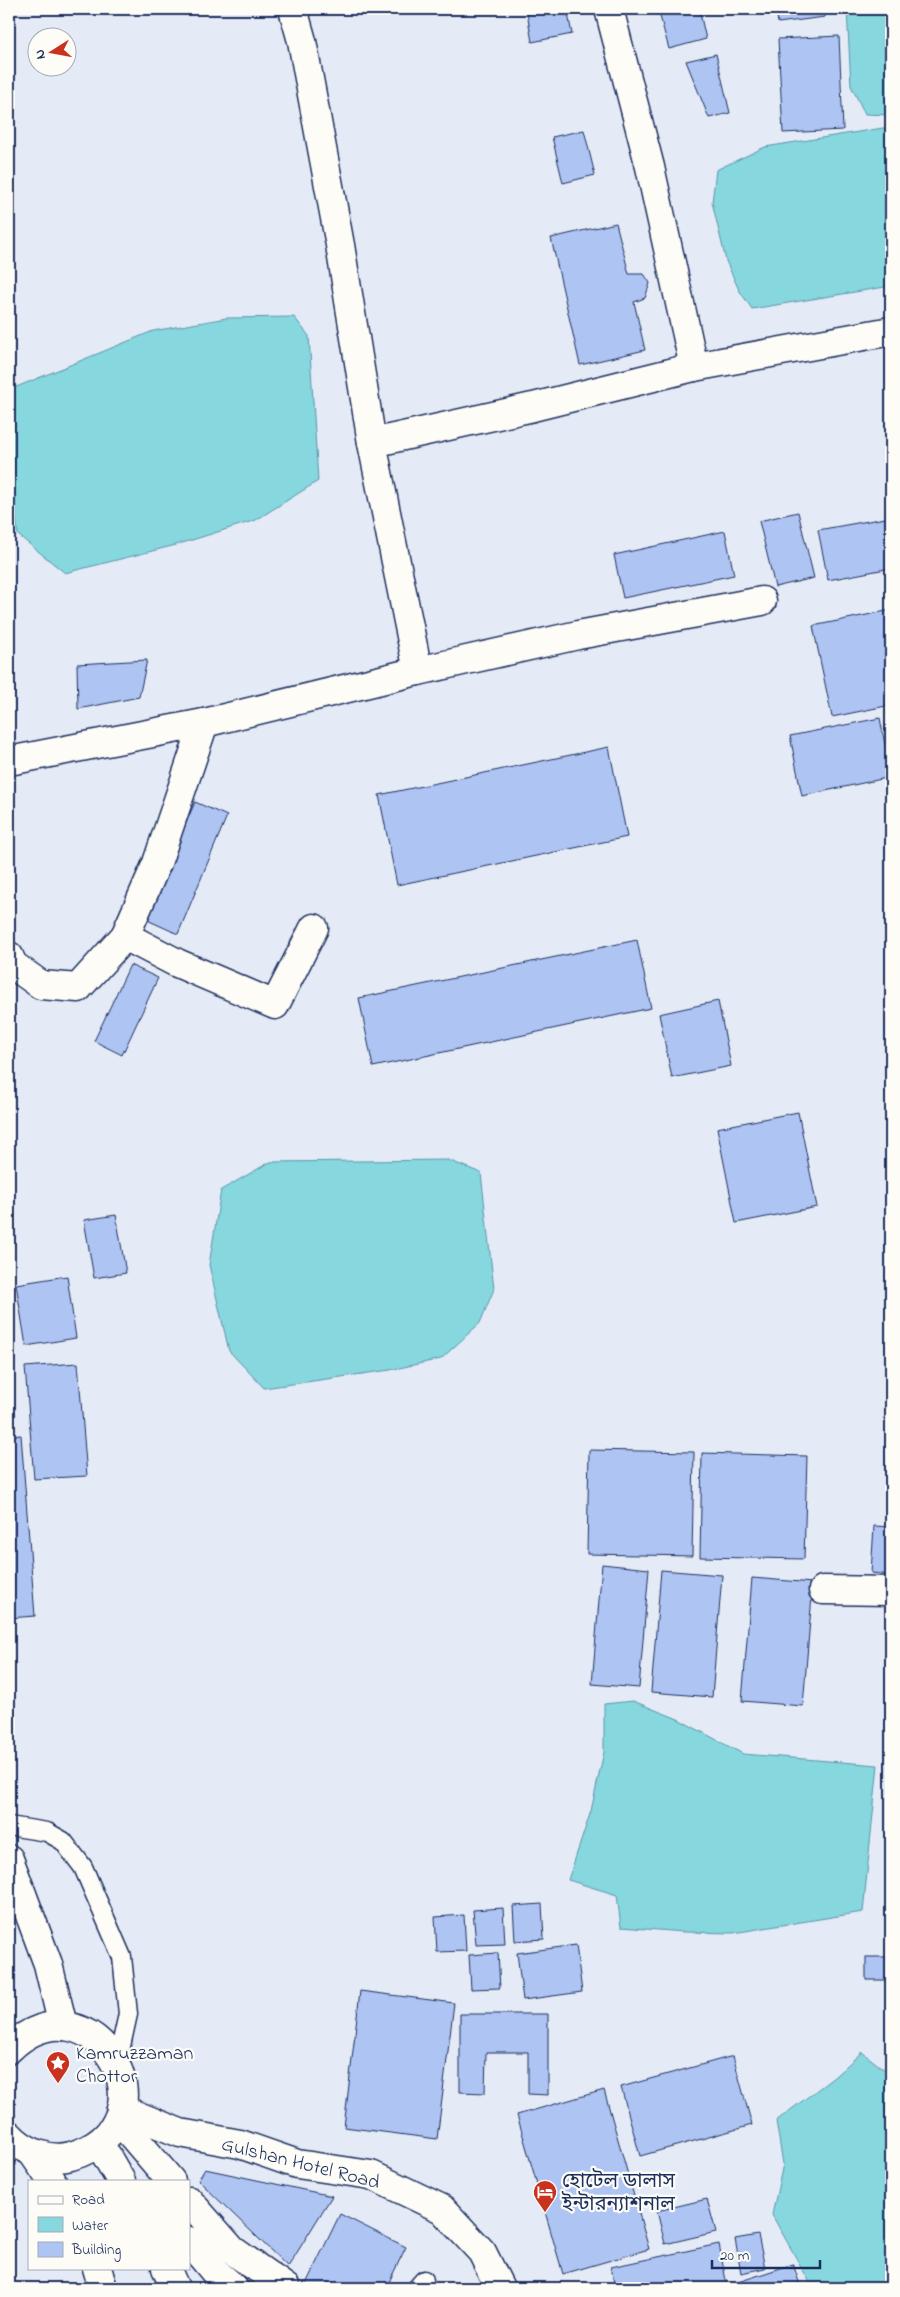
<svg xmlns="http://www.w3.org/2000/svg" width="900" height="2297" font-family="'Indie Flower','Noto Sans Bengali',sans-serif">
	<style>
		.water { fill: #86d7de; stroke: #5b94ab }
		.building { fill: #aec4f2; stroke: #1b2f5e }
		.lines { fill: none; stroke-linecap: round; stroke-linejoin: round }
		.service-casing { stroke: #1b2f5e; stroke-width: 21 }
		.minor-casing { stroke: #1b2f5e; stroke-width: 31 }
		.secondary-casing { stroke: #1b2f5e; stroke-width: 31 }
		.primary-casing { stroke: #1b2f5e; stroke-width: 31 }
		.trunk-casing { stroke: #1b2f5e; stroke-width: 31 }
		.service { stroke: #fdfcf7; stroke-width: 18 }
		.minor { stroke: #fdfcf7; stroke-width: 28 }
		.secondary { stroke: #fdfcf7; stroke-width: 28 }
		.primary { stroke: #fdfcf7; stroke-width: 28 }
		.trunk { stroke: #fdfcf7; stroke-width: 28 }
		.labels { text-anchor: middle; stroke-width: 4.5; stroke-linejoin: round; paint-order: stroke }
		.poi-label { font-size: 20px; fill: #1b2f5e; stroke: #fdfcf7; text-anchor: start }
		.street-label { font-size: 20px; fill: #1b2f5e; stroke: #fdfcf7 }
	</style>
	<rect width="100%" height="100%" fill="#e5ebf6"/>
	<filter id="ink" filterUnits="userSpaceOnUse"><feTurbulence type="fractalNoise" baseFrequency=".02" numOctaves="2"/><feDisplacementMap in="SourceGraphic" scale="10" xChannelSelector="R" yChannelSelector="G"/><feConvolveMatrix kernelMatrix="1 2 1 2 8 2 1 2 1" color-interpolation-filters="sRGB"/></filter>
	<g filter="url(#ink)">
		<g class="water">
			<polygon points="847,9 891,9 891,115 865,114 851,86"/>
			<polygon points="883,128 891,129 891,286 752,309 739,290 726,261 712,202 716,170 765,147"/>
			<polygon points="294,317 309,336 318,481 256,520 176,545 65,573 18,535 9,462 9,390 153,331 226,318"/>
			<polygon points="448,1160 481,1173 494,1289 480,1323 441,1359 390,1370 264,1388 229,1351 209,1265 221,1190 270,1162"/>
			<polygon points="633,1701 678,1719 743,1754 878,1765 863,1912 733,1933 683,1932 621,1927 617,1895 568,1880 591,1811 604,1752 604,1704"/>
			<polygon points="862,2052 891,2075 891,2288 813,2288 772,2215 783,2164 776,2121 834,2077"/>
		</g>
		<g class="building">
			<polygon points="550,9 567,9 572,34 532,42 527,13"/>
			<polygon points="658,9 699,9 706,39 669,49"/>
			<polygon points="776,9 824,9 825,17 778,23"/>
			<polygon points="839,36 843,130 783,133 778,39"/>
			<polygon points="716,54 730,113 709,118 686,61"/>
			<polygon points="584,130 595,175 563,183 552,137"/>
			<polygon points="616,223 629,274 644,274 650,283 645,298 634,302 645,350 580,365 551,238"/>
			<polygon points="798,512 814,578 775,587 759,521"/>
			<polygon points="885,518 891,548 891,568 828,580 818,530"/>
			<polygon points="725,531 734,575 623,598 614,555"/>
			<polygon points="891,610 891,705 832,717 813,626"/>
			<polygon points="147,660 139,697 78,709 77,664"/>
			<polygon points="880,718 891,777 802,796 790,736"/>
			<polygon points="609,747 627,837 397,885 379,795"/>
			<polygon points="195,802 227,816 178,934 145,919"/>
			<polygon points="637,940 651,1008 373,1067 359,998"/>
			<polygon points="130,965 158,978 122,1055 94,1041"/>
			<polygon points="718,1001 731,1066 672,1078 659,1014"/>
			<polygon points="798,1112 817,1207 736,1223 717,1128"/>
			<polygon points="116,1215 126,1273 94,1278 84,1220"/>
			<polygon points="67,1276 76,1338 26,1346 16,1284"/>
			<polygon points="78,1363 87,1476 34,1479 25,1367"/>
			<polygon points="21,1435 35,1616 9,1618 9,1436"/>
			<polygon points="589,1450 694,1452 692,1556 587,1554"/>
			<polygon points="702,1453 807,1456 804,1559 700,1557"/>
			<polygon points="874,1526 891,1527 891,1575 871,1573"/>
			<polygon points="602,1564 649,1569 639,1688 592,1684"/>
			<polygon points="661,1570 722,1575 712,1697 651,1692"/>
			<polygon points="752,1578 813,1583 803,1706 742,1701"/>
			<polygon points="542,1904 544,1939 515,1941 513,1906"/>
			<polygon points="503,1908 505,1944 476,1945 473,1910"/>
			<polygon points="464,1915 466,1951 437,1952 435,1917"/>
			<polygon points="576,1945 582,1992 523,2000 517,1953"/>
			<polygon points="498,1953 500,1988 471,1989 469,1955"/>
			<rect x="866" y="1957" width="25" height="23"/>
			<polygon points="360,1991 454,2003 437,2139 344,2127"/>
			<polygon points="460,2014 548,2014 548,2095 528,2094 528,2052 486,2052 485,2093 460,2092"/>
			<polygon points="733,2056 752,2125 640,2156 621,2087"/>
			<polygon points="604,2090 649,2249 563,2274 517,2115"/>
			<polygon points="205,2169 332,2196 288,2267 198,2180"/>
			<polygon points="707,2199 716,2232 665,2244 657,2211"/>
			<polygon points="340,2214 406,2247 386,2288 304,2288"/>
			<polygon points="758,2235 765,2268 741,2273 735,2239"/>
			<polygon points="719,2244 727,2286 716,2288 615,2288 611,2267"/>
			<polygon points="793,2264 801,2288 740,2288 738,2282"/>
		</g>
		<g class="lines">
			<g class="service-casing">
				<g id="service">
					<polyline points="9,1826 47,1832 63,1841 83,1867 122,1957 128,2014 117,2064"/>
					<polyline points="417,2288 424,2280"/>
				</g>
			</g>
			<g class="minor-casing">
				<g id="minor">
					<polyline points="609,9 650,167 694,367"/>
					<polyline points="372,443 533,407 694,367 891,331"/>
					<polyline points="418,671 578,635 762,601"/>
					<polyline points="204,723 157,863 125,936 177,963 275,1005 314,928"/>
					<polyline points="9,761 204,723 418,671 372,443 340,245 302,41 293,9"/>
					<polyline points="9,956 13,965 41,985 78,988 125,936"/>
					<polyline points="823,1590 891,1591"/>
					<polyline points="121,2109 180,2133 240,2144 297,2164 371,2175 442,2209 482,2252 500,2288"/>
				</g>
			</g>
			<g class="secondary-casing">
				<g id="secondary">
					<polyline points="118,2119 171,2181"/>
					<polyline points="189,2201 232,2250 286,2288"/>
					<polyline points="189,2241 214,2271 234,2288"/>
				</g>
			</g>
			<g class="primary-casing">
				<g id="primary">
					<polyline points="9,1859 48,1964 63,2026"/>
					<path d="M9,2049C93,1968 182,2123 71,2156C49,2162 23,2151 9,2135"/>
				</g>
			</g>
			<g class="trunk-casing">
				<g id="trunk">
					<polyline points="99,2143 121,2181"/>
					<polyline points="32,2152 52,2181"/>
					<polyline points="97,2268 103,2288"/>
					<polyline points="166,2268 175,2288"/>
				</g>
			</g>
			<use href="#service" class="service"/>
			<use href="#minor" class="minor"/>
			<use href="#secondary" class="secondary"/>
			<use href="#primary" class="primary"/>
			<use href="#trunk" class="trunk"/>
		</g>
	</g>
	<defs>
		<g id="sight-pin" transform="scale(1.25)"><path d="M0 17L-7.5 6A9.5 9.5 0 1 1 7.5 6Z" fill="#c8321e" stroke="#fdfcf7"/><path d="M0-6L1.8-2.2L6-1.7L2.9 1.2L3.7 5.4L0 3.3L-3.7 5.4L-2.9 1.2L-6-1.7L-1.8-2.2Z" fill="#fff"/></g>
		<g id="hotel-pin" transform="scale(1.25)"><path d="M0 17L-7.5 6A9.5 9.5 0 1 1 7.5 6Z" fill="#c8321e" stroke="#fdfcf7"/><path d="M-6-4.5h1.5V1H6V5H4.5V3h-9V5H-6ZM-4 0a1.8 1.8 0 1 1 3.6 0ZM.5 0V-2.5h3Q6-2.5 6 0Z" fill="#fff"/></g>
	</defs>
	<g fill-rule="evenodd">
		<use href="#sight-pin" x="58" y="2063"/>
		<use href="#hotel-pin" x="545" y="2192"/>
	</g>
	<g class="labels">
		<g class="poi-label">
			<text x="76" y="2059">Kamruzzaman<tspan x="76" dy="23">Chottor</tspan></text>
			<text x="562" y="2187">হোটেল ডালাস<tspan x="562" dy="23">ইন্টারন্যাশনাল</tspan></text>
		</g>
		<g class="street-label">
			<text transform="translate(301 2162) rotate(14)" y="7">Gulshan Hotel Road</text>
		</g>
	</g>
	<rect width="900" height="2297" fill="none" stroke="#fdfcf7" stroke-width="30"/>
	<rect x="15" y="15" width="870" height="2267" fill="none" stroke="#1b2f5e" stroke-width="2" filter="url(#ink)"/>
	<rect x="28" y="2180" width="162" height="90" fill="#fdfcf7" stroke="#a3aaba"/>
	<rect x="38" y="2196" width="25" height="8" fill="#fdfcf7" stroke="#a3aaba"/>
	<text x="72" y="2204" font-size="15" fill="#1b2f5e">Road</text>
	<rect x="38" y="2217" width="25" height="15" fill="#86d7de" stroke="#a3aaba"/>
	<text x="72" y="2230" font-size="15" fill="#1b2f5e">Water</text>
	<rect x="38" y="2242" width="25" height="15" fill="#aec4f2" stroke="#a3aaba"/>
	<text x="72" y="2254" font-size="15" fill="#1b2f5e">Building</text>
	<g transform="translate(52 52) rotate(259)"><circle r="24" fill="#fdfcf7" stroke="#a3aaba"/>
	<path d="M0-4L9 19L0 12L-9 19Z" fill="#c8321e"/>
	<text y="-8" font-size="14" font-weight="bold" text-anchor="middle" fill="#1b2f5e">N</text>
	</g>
	<path d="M712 2260v8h108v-8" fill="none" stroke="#1b2f5e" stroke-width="2.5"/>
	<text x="720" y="2260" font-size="15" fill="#1b2f5e" stroke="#fdfcf7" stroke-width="4" paint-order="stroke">20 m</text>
</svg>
